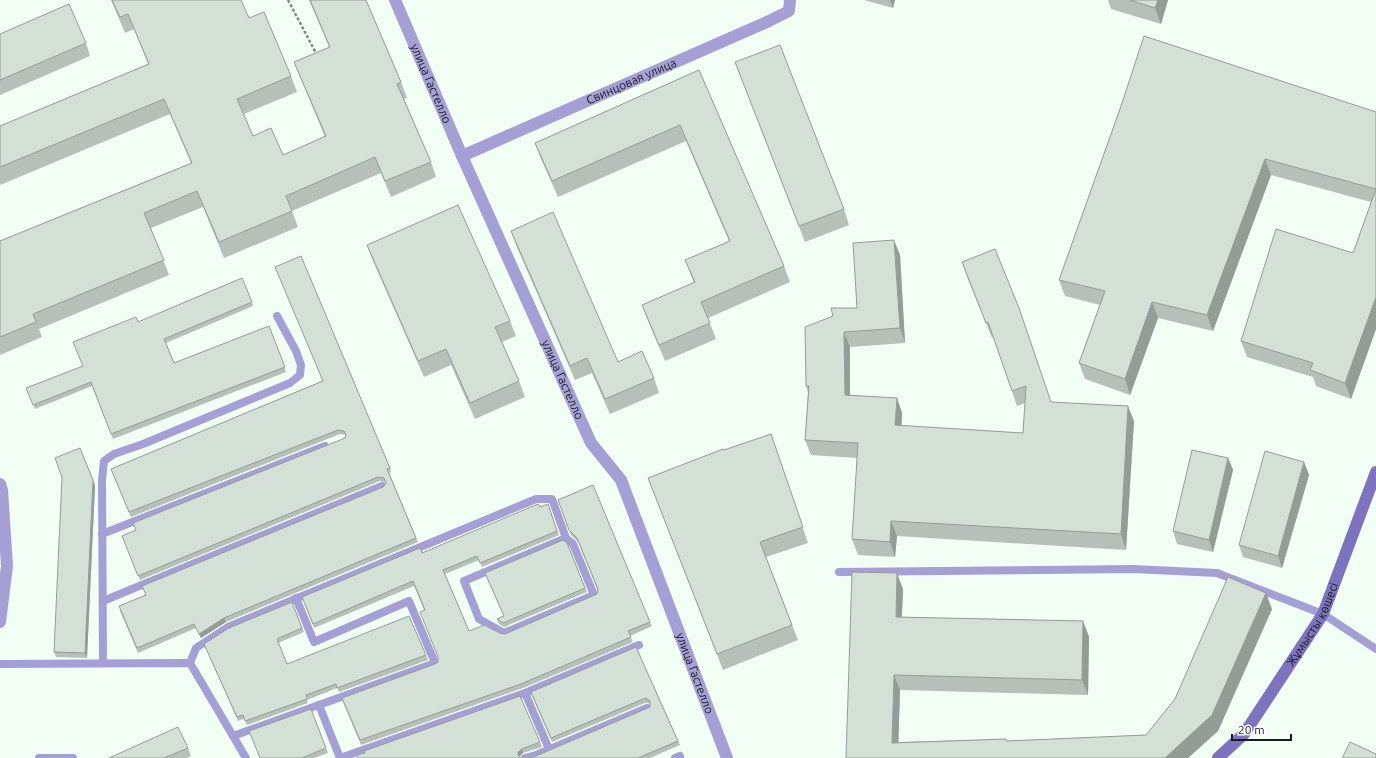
<svg xmlns="http://www.w3.org/2000/svg" width="1376" height="758" font-family="Ubuntu,sans-serif">
	<style>
		.lines { fill: none; stroke-linecap: round; stroke-linejoin: round }
		.path { stroke: #808881; stroke-width: 2.5; stroke-dasharray: 3 2; stroke-linecap: butt }
		.lane { stroke: #a4a0d5; stroke-width: 8 }
		.street { stroke: #a4a0d5; stroke-width: 12 }
		.secondary { stroke: #7d73bf; stroke-width: 12 }
		.wall { fill: #b6c0b8 }
		.shaded-wall { fill: #949c96 }
		.building { fill: #d4dfd6; stroke: #949c96 }
		.labels { text-anchor: middle; stroke-width: 3; stroke-linejoin: round; paint-order: stroke }
		.street-label { font-size: 12px; fill: #181c19; stroke: #fff }
	</style>
	<rect width="100%" height="100%" fill="#f2fef4"/>
	<g class="lines">
		<polyline class="path" points="288,0 317,55"/>
		<g class="lane">
			<polyline points="102,534 325,446"/>
			<polyline points="839,572 1133,569 1217,573 1323,614 1376,649"/>
			<polyline points="103,601 382,486"/>
			<polyline points="103,663 102,480 104,461 114,454 143,444 290,383 300,375 301,365 296,351 277,316"/>
			<polyline points="190,663 196,648 228,627 536,499 552,499 566,538 464,581 479,619 504,633 594,595 573,544 566,538"/>
			<polyline points="0,664 190,663 246,758"/>
			<polyline points="525,693 639,645"/>
			<polyline points="319,705 340,758"/>
			<polyline points="233,736 435,663 409,601 314,642 296,598"/>
			<polyline points="39,758 73,758"/>
			<polyline points="340,758 525,693 549,749"/>
			<polyline points="525,758 536,755 647,708"/>
			<polyline points="675,758 680,756"/>
		</g>
		<g class="street">
			<path id="s1" d="M395,0L462,156L591,443L621,480L727,758"/>
			<path id="s2" d="M462,156L769,21L789,11L790,0"/>
			<polyline points="0,484 2,490 7,566 0,622"/>
		</g>
		<path class="secondary" id="s3" d="M1218,758L1244,734L1323,614L1376,472"/>
	</g>
	<g class="wall">
		<polygon points="111,0 242,0 241,0 249,18 291,76 297,92 244,114 253,136 283,155 325,137 300,77 294,62 329,47 309,0 366,0 401,82 407,98 404,99 431,162 436,177 391,197 381,173 292,211 298,227 224,258 203,207 151,228 169,275 39,329 42,337 0,355 0,241 191,163 170,114 0,185 0,126 148,64 134,29 125,33"/>
		<polygon points="864,0 895,0 893,8"/>
		<polygon points="1108,0 1168,0 1161,24 1111,9"/>
		<polygon points="0,34 86,43 90,56 0,95"/>
		<polygon points="735,62 844,209 849,225 805,242"/>
		<polygon points="699,70 784,266 790,282 708,318 716,339 665,361 648,321 642,305 694,283 685,260 729,241 686,141 558,197 541,159 535,143"/>
		<polygon points="1121,106 1376,112 1376,329 1351,399 1316,386 1313,377 1247,357 1241,341 1353,253 1371,202 1271,175 1213,331 1158,318 1130,395 1085,379 1079,363 1100,305 1065,296 1059,280"/>
		<polygon points="511,231 618,362 654,378 659,393 610,414 592,373 575,380 516,245"/>
		<polygon points="367,245 510,321 516,336 502,342 519,381 525,397 475,419 451,365 424,377 373,261"/>
		<polygon points="900,255 905,343 850,347 850,395 897,398 902,413 901,426 1023,433 1025,403 1017,406 994,337 992,338 967,277 962,262 1051,402 1134,421 1126,550 897,536 895,557 858,555 852,539 857,458 811,455 805,440 808,393 806,386 833,316 857,308"/>
		<polygon points="252,302 253,306 166,343 174,363 269,326 286,372 113,439 92,386 35,409 26,388"/>
		<polygon points="322,381 390,468 391,472 389,473 418,542 226,622 201,638 196,628 138,653 120,611 146,595 383,487 386,483 385,482 380,481 140,580 122,536 345,438 346,435 340,434 131,517 111,469"/>
		<polygon points="771,434 808,543 766,557 798,640 723,670 648,478 724,450"/>
		<polygon points="1228,458 1233,470 1213,552 1177,544 1173,531"/>
		<polygon points="1304,462 1309,475 1282,568 1243,557 1239,545"/>
		<polygon points="95,485 87,658 56,657 54,652"/>
		<polygon points="558,500 650,622 652,626 630,636 633,642 523,688 361,745 343,702 435,664 438,662 438,657 424,610 414,586 314,628 302,597 422,553 548,504 559,535 482,567 479,560 445,574 469,631 505,634 597,594 597,589 578,542 571,535"/>
		<polygon points="567,543 587,592 504,627 499,624 497,619 504,617 485,573"/>
		<polygon points="903,589 902,617 1083,621 1089,637 1088,695 900,690 898,742 1006,739 1006,741 1146,735 1272,609 1218,731 1188,758 846,758"/>
		<polygon points="292,602 304,632 278,643 287,664 426,655 428,660 339,692 337,688 307,700 308,703 247,725 244,719 238,721 204,644"/>
		<polygon points="636,647 680,745 650,758 527,758 536,756 650,707 650,704 648,703 645,703 552,742 532,696"/>
		<polygon points="311,709 328,753 314,758 260,758"/>
		<polygon points="540,742 542,747 523,753 520,756 358,758"/>
		<polygon points="188,748 191,756 187,758 109,758"/>
	</g>
	<g class="shaded-wall">
		<polygon points="890,0 895,0 893,8"/>
		<polygon points="1158,0 1168,0 1161,24 1155,8"/>
		<polygon points="1265,159 1271,175 1213,331 1207,315"/>
		<polygon points="894,240 900,255 905,343 900,328"/>
		<polygon points="1376,297 1376,329 1351,399 1345,383"/>
		<polygon points="1152,302 1158,318 1130,395 1125,379"/>
		<polygon points="844,332 850,347 850,410 845,395"/>
		<polygon points="897,398 902,413 901,441 895,425"/>
		<polygon points="1128,406 1134,421 1126,550 1121,534"/>
		<polygon points="1228,458 1233,470 1213,552 1209,540"/>
		<polygon points="1304,462 1309,475 1282,568 1278,556"/>
		<polygon points="93,480 95,485 87,658 85,653"/>
		<polygon points="891,521 897,536 895,557 890,542"/>
		<polygon points="897,573 903,589 901,632 896,617"/>
		<polygon points="1266,593 1272,609 1218,731 1188,758 1165,758"/>
		<polygon points="224,618 226,622 201,638 199,634"/>
		<polygon points="1083,621 1089,637 1088,695 1082,680"/>
		<polygon points="894,675 900,690 898,758 892,743"/>
		<polygon points="522,749 523,753 520,756 518,755 518,752"/>
	</g>
	<g class="building">
		<polygon points="112,0 241,0 249,18 264,12 291,76 237,99 253,136 271,128 283,155 326,136 294,62 330,47 310,0 366,0 401,82 397,84 431,162 385,181 375,157 286,196 292,211 219,242 197,191 144,213 164,260 33,314 36,322 0,337 0,241 192,163 164,99 0,167 0,126 149,64 128,14 120,17"/>
		<polygon points="1130,0 1158,0 1155,8"/>
		<polygon points="69,4 86,43 0,80 0,34"/>
		<polygon points="1144,36 1376,112 1376,297 1345,383 1310,370 1313,363 1241,341 1276,229 1353,253 1376,189 1265,159 1207,315 1152,302 1125,379 1079,363 1105,291 1059,280 1121,106"/>
		<polygon points="780,45 844,209 799,226 735,62"/>
		<polygon points="699,70 784,266 701,302 710,323 659,345 642,305 695,282 685,260 730,241 680,125 552,181 535,143"/>
		<polygon points="458,205 510,321 495,327 519,381 470,403 446,349 418,361 367,245"/>
		<polygon points="553,212 618,362 642,351 654,378 605,399 587,358 570,366 511,231"/>
		<polygon points="894,240 900,328 844,332 845,395 897,398 895,425 1023,433 1026,386 1012,391 988,322 986,323 962,262 995,249 1019,308 1051,402 1128,406 1121,534 891,521 890,542 852,539 858,443 805,440 809,386 806,386 805,327 833,316 831,308 857,308 853,243"/>
		<polygon points="301,256 390,468 387,469 416,538 224,618 199,634 194,624 137,648 119,606 146,595 142,586 383,487 386,483 384,478 378,477 138,576 122,536 136,530 133,523 345,438 346,435 344,431 338,430 129,512 111,469 323,381 275,267"/>
		<polygon points="242,278 252,302 164,339 174,363 269,326 285,367 111,434 91,382 33,405 26,388 83,366 73,342 136,317 138,322"/>
		<polygon points="771,434 803,527 760,542 792,625 717,654 648,478 723,449 724,450"/>
		<polygon points="80,448 93,480 85,653 54,652 62,477 55,458"/>
		<polygon points="1192,450 1228,458 1209,540 1173,531"/>
		<polygon points="1265,451 1304,462 1278,556 1239,545"/>
		<polygon points="593,485 650,622 628,631 631,637 521,684 360,740 342,698 435,664 438,662 438,657 420,612 425,610 413,581 313,624 302,597 420,548 422,553 538,504 540,507 548,504 557,531 480,563 477,556 443,570 469,631 484,625 500,633 505,634 597,594 598,589 577,538 569,530 558,500"/>
		<polygon points="563,540 567,543 585,588 503,623 497,619 504,616 485,573"/>
		<polygon points="852,572 897,573 896,617 1083,621 1082,680 894,675 892,743 1006,739 1006,741 1146,735 1175,699 1228,577 1266,593 1212,715 1165,758 846,758"/>
		<polygon points="292,602 302,628 277,639 287,664 409,616 426,655 337,688 336,684 306,695 307,699 245,721 243,715 237,717 204,644 229,628"/>
		<polygon points="636,647 678,741 638,758 527,758 536,756 650,707 650,701 646,698 643,699 551,738 531,692"/>
		<polygon points="520,696 540,742 522,749 518,752 518,755 521,758 358,758 357,755 365,753 364,751"/>
		<polygon points="311,709 326,748 302,758 260,758 249,731"/>
		<polygon points="178,727 188,748 164,758 109,758"/>
		<polygon points="1350,742 1376,754 1376,758 1342,758"/>
	</g>
	<g class="labels">
		<g class="street-label">
			<text dy="4" stroke="none"><textPath href="#s2" startOffset="185">Свинцовая улица</textPath></text>
			<text dy="4" stroke="none"><textPath href="#s1" startOffset="91">улица Гастелло</textPath></text>
			<text dy="4" stroke="none"><textPath href="#s1" startOffset="415">улица Гастелло</textPath></text>
			<text dy="4" stroke="none"><textPath href="#s3" startOffset="165">Жұмысты көшесі</textPath></text>
			<text dy="4" stroke="none"><textPath href="#s1" startOffset="739">улица Гастелло</textPath></text>
		</g>
	</g>
	<path d="M1232 734v6h59v-6" fill="none" stroke="#181c19" stroke-width="2"/>
	<text x="1238" y="734" font-size="12" fill="#181c19" stroke="#ffffff" stroke-width="3" paint-order="stroke">20 m</text>
</svg>
